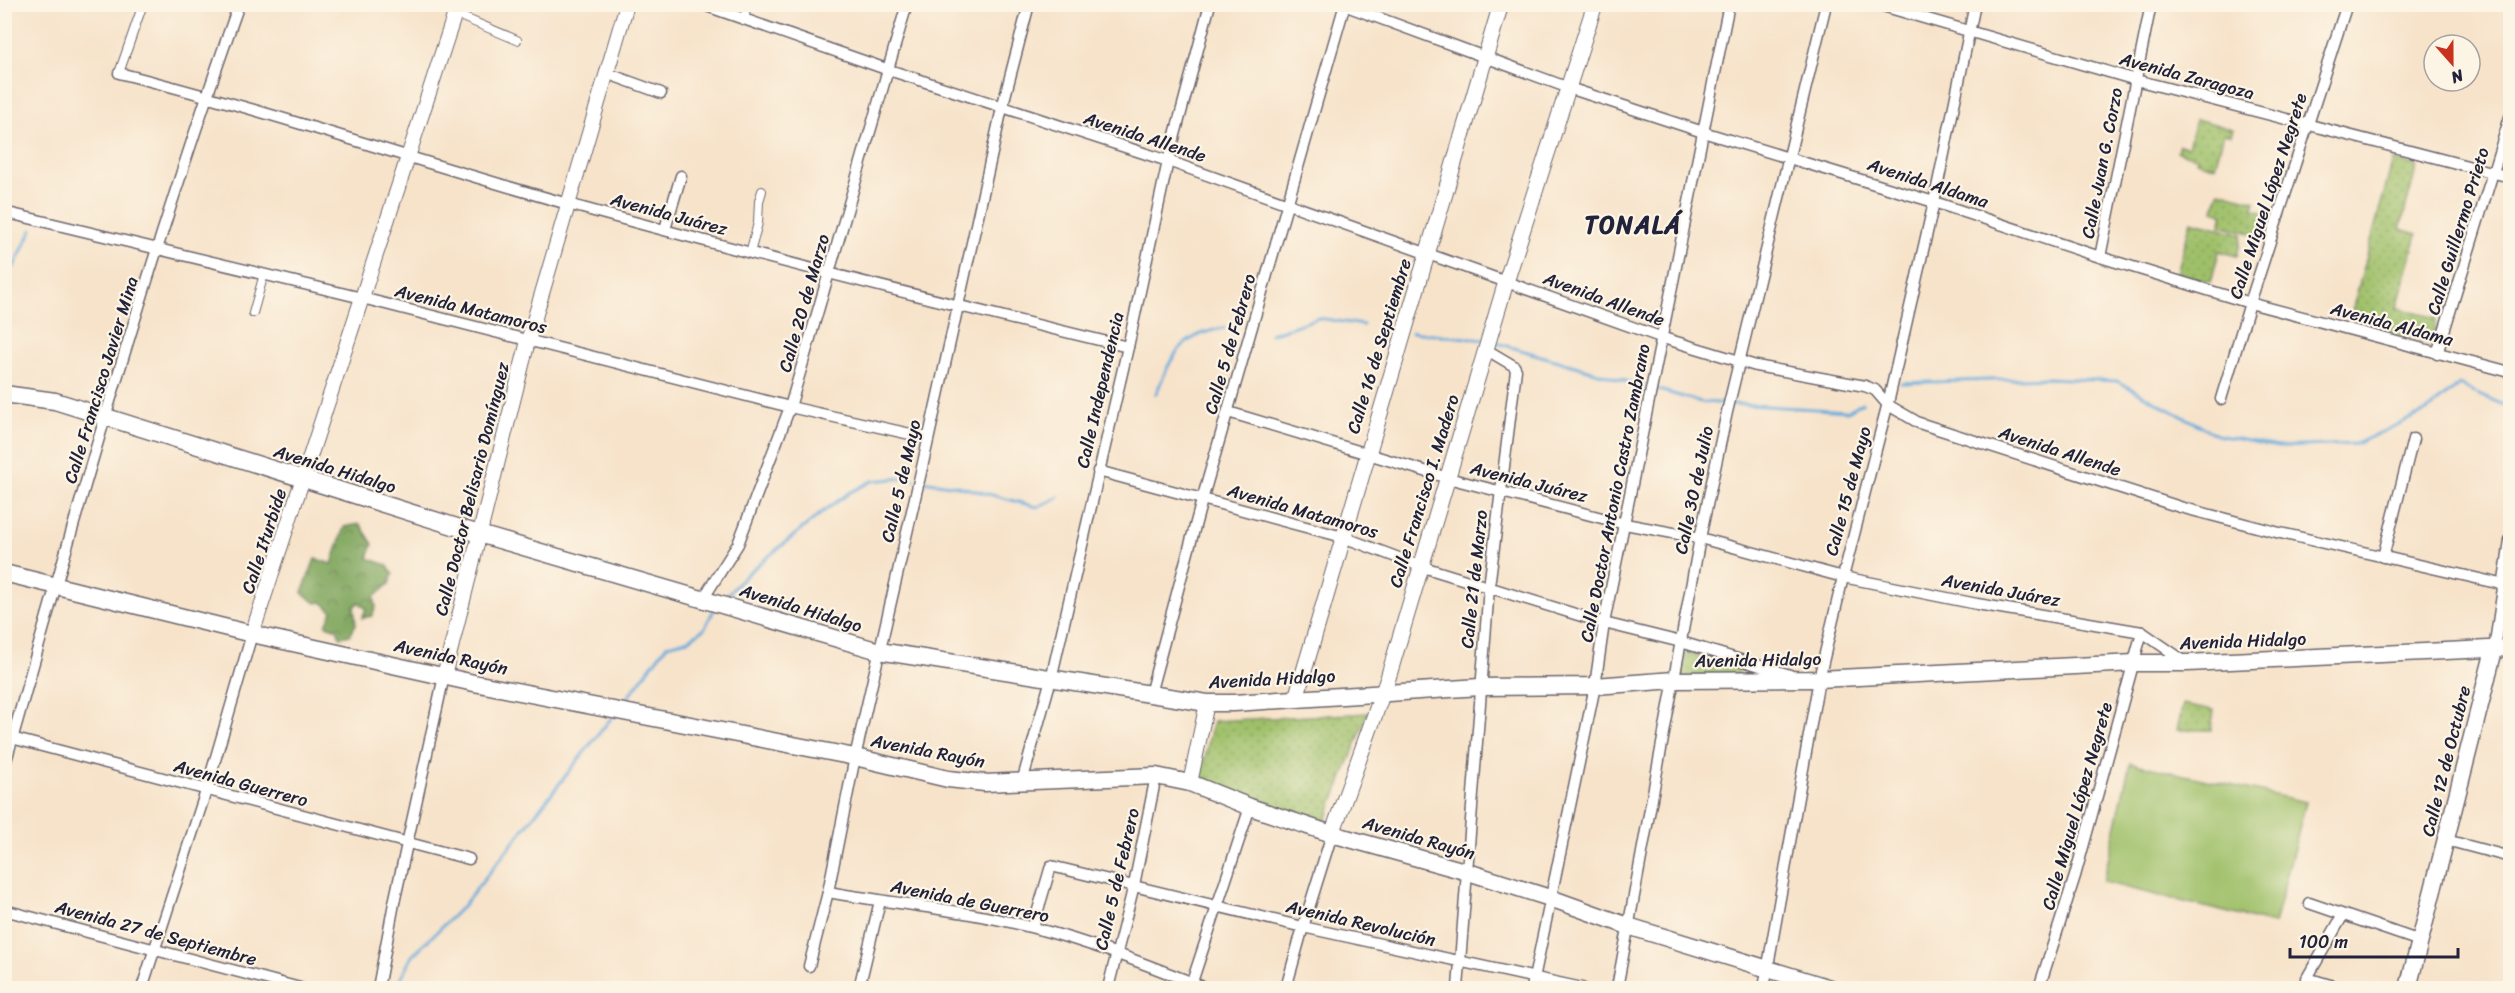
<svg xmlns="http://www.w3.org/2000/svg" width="2515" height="993" font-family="Sriracha,sans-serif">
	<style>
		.green { fill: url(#green-dots); stroke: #607152; stroke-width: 1.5 }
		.forest { fill: url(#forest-crowns); stroke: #50644c; stroke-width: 1.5 }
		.pitch { fill: #9fc069; stroke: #607152; stroke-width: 1.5 }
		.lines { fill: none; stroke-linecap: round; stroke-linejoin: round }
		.stream { stroke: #67abdc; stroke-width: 3 }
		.pedestrian-casing { stroke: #6d666d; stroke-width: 10 }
		.minor-casing { stroke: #6d666d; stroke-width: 13 }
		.tertiary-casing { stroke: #6d666d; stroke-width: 16 }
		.secondary-casing { stroke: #6d666d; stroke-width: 17 }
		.primary-casing { stroke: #6d666d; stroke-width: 19 }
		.pedestrian { stroke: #fff; stroke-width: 8 }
		.minor { stroke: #fff; stroke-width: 10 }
		.tertiary { stroke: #fff; stroke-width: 14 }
		.secondary { stroke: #fff; stroke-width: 15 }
		.primary { stroke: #fff; stroke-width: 16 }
		.labels { text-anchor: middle; stroke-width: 4.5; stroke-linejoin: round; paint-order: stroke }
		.street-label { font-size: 18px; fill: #22223b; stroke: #fcf5e5 }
		.district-label { font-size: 24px; font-weight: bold; letter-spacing: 1.5px; fill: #22223b; stroke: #fcf5e5 }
	</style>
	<defs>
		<pattern id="green-dots" width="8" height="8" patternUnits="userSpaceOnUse" patternTransform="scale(1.5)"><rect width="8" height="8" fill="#9fc069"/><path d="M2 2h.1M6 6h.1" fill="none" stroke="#819c58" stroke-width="1.8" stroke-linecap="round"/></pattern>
		<pattern id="forest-crowns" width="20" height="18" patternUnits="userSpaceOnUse" patternTransform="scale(1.5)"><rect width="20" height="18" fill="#7fa65d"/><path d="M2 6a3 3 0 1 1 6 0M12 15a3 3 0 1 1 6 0" fill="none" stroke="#68874e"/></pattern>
	</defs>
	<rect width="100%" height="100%" fill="#fcf5e5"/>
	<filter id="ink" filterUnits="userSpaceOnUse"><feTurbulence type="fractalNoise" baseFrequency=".0167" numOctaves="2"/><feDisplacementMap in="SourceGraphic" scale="12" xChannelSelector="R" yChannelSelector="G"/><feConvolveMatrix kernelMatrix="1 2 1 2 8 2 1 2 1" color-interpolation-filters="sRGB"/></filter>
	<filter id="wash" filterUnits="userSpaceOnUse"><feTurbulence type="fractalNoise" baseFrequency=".008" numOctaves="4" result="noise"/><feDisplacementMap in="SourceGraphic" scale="24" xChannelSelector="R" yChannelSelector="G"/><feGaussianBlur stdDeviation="1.35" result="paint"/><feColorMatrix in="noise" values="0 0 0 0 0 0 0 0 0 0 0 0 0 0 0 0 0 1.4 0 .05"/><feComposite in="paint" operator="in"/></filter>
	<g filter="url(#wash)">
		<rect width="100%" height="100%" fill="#f7e3ca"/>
		<g class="green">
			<polygon points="2196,119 2233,129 2231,135 2224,133 2215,166 2196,161 2197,157 2177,152 2179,145 2188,147"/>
			<polygon points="2393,160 2417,166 2400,229 2417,234 2397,308 2437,318 2431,343 2349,322"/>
			<polygon points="2219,191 2255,201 2253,209 2268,213 2262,236 2220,225 2223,213 2214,210"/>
			<polygon points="2191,221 2242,234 2237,256 2219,251 2211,282 2177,273"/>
			<polygon points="1686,652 1738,668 1739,674 1682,677"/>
			<polygon points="2183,704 2214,710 2211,730 2177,730"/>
			<polygon points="1368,713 1324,825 1200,782 1213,721"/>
		</g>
		<polygon class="forest" points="360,524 373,544 368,558 387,565 393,574 389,584 374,597 376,607 372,616 362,618 366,609 359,602 354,607 356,624 350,635 340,637 337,629 326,625 332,611 322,602 316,603 302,593 315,559 332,564 344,527"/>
		<polygon class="pitch" points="2130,763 2306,802 2274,924 2103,882"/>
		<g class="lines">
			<g class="stream">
				<polyline points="4,269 13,268 32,230"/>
				<polyline points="1412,332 1485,340"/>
				<polyline points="1271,334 1318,318 1363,325"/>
				<polyline points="1494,342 1649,388"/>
				<polyline points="1901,383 2047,378 2117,381 2217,435 2278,447 2356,444 2427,411 2459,385 2510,408"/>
				<polyline points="1655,389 1701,402 1848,411 1862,403"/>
				<path d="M1156,394C1172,355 1180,335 1224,328"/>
				<polyline points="922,481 958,486 1037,507 1059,497"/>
				<polyline points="724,598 747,574 824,511 849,493 872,481 904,478 915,480"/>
				<polyline points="622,705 667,645 688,640 704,629 714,610"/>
				<polyline points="396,988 412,956 463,906 612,717"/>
			</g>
		</g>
	</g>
	<g filter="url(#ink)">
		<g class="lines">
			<g class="pedestrian-casing">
				<g id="pedestrian">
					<polyline points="455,14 517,40"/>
					<polyline points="744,20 747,4"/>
					<polyline points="119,73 143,4"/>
					<polyline points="750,253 758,223 759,201 762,191"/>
					<polyline points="253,313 264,274"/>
				</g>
			</g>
			<g class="minor-casing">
				<g id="minor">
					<polyline points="701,4 889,70 1168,161 1663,338 1756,366 1865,386 1875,390 1888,405 1919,423 2180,507 2276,532 2510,586"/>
					<polyline points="1341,4 1569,88 1703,132 1934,202 2100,257 2250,303 2510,372"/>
					<polyline points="1876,4 2136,80 2510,177"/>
					<path d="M119,73C270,111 418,162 568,204C753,255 940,302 1128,347"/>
					<polyline points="606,73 661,93"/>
					<polyline points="4,212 362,298 790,407 928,438"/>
					<polyline points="665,229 681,176"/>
					<polyline points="2100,257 2151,4"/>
					<polyline points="2437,354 2510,117"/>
					<polyline points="2221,399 2250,303 2347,4"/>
					<polyline points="1228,412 1448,478 1625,524 1700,538 1843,577 1977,604 2142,632 2187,663"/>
					<polyline points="1098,471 1343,537 1420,566 1604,623 1681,642 1790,675"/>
					<polyline points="2383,557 2413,439"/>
					<polyline points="703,599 738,544 790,407 907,4"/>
					<polyline points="2494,650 2510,540"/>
					<polyline points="1150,694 1202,500 1345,4"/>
					<polyline points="4,736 469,859"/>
					<path d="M4,768C76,512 150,255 239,4"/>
					<polyline points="1022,782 1051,679 1128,347 1168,161 1210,4"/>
					<polyline points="2446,840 2510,857"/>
					<path d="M828,892C896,904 967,910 1034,928C1093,943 1150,966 1206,988"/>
					<polyline points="2309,903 2420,941"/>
					<polyline points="4,910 300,988"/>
					<polyline points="1033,927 1051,866 1303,927 1582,988"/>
					<polyline points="809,966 828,892 855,757 921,472 1002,108 1029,4"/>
					<polyline points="142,988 206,791 252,634"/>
					<polyline points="378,988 394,903 444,676"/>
					<polyline points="859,988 880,901"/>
					<polyline points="1108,988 1134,885 1156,776"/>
					<polyline points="1190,988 1250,807"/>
					<polyline points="1286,988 1303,927 1332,834"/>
					<polyline points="1458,988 1489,587 1516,370 1514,366 1487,350"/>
					<polyline points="1532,988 1595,686 1604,623 1729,4"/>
					<polyline points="1617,988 1700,538 1727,412 1826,4"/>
					<polyline points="1764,988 1819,679 1843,577 1889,399 1934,202 1975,4"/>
					<polyline points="2039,988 2075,876 2142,632"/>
					<polyline points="2340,988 2307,978 2343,915"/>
				</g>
			</g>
			<g class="tertiary-casing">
				<g id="tertiary">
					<polyline points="252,634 458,4"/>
					<polyline points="444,676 528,341 627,4"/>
					<polyline points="1190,783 1207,703"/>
				</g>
			</g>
			<g class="secondary-casing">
				<g id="secondary">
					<polyline points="1296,698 1501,4"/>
					<polyline points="1332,834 1388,678 1506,282 1595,4"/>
				</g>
			</g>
			<g class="primary-casing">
				<g id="primary">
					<polyline points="4,394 55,401 479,534 879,651 1207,703 1234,703 1480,687 1595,686 1674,680 1819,679 2135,663 2187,663 2510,648"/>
					<polyline points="4,573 252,634 474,683 855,757 948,779 985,783 1156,776 1190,783 1250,807 1332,834 1468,872 1553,899 1628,926 1830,988"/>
					<polyline points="2408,988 2494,650"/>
				</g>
			</g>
			<use href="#pedestrian" class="pedestrian"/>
			<use href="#minor" class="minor"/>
			<use href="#tertiary" class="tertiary"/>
			<use href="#secondary" class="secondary"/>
			<use href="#primary" class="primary"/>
		</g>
	</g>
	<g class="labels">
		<g class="street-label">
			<text transform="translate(2187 76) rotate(15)" y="6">Avenida Zaragoza</text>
			<text transform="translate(1145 137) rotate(18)" y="6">Avenida Allende</text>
			<text transform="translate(2102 163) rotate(-79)" y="6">Calle Juan G. Corzo</text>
			<text transform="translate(1928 183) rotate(18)" y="6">Avenida Aldama</text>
			<text transform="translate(2268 196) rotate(-72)" y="6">Calle Miguel López Negrete</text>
			<text transform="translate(669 214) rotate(15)" y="6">Avenida Juárez</text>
			<text transform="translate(2458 231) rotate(-73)" y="6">Calle Guillermo Prieto</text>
			<text transform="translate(1604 299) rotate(20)" y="6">Avenida Allende</text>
			<text transform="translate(804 303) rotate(-74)" y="6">Calle 20 de Marzo</text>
			<text transform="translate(471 309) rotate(14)" y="6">Avenida Matamoros</text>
			<text transform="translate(2392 324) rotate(15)" y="6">Avenida Aldama</text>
			<text transform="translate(1230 344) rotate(-74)" y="6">Calle 5 de Febrero</text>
			<text transform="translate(1379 346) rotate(-73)" y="6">Calle 16 de Septiembre</text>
			<text transform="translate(101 380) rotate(-73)" y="6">Calle Francisco Javier Mina</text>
			<text transform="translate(1100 390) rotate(-77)" y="6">Calle Independencia</text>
			<text transform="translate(2060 451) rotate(18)" y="6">Avenida Allende</text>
			<text transform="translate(335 469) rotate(17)" y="6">Avenida Hidalgo</text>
			<text transform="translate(901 481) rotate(-77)" y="6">Calle 5 de Mayo</text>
			<text transform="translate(1529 482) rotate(14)" y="6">Avenida Juárez</text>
			<text transform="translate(472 489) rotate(-76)" y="6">Calle Doctor Belisario Domínguez</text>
			<text transform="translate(1694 490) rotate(-78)" y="6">Calle 30 de Julio</text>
			<text transform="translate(1424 491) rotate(-73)" y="6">Calle Francisco I. Madero</text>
			<text transform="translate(1848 491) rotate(-75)" y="6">Calle 15 de Mayo</text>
			<text transform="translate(1615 493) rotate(-79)" y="6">Calle Doctor Antonio Castro Zambrano</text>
			<text transform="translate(1303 511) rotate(16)" y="6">Avenida Matamoros</text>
			<text transform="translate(264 541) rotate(-72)" y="6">Calle Iturbide</text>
			<text transform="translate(1474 579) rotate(-84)" y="6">Calle 21 de Marzo</text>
			<text transform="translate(2001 590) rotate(10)" y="6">Avenida Juárez</text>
			<text transform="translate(801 608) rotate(17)" y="6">Avenida Hidalgo</text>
			<text transform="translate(2243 641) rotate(-2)" y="6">Avenida Hidalgo</text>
			<text transform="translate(451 657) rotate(12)" y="6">Avenida Rayón</text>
			<text transform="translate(1758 660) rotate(-1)" y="6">Avenida Hidalgo</text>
			<text transform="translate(1272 679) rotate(-3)" y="6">Avenida Hidalgo</text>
			<text transform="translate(928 751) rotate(11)" y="6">Avenida Rayón</text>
			<text transform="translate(2446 761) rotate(-76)" y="6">Calle 12 de Octubre</text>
			<text transform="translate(241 783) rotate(15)" y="6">Avenida Guerrero</text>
			<text transform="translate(2077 806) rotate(-74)" y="6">Calle Miguel López Negrete</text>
			<text transform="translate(1419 838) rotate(16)" y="6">Avenida Rayón</text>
			<text transform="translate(1117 879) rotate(-77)" y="6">Calle 5 de Febrero</text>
			<text transform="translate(970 901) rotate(11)" y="6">Avenida de Guerrero</text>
			<text transform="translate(1361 923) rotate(13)" y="6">Avenida Revolución</text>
			<text transform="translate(156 933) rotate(15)" y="6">Avenida 27 de Septiembre</text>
		</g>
		<g class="district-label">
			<text x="1633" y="233">TONALÁ</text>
		</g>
	</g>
	<rect width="2515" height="993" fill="none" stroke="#fcf5e5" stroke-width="24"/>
	<g transform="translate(2452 63) rotate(159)"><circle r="28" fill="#fcf5e5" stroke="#a5a1a1" stroke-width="1.5"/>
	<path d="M0-4.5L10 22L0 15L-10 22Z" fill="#c8321e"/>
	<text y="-9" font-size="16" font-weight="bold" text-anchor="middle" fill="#22223b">N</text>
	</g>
	<path d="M2290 948v9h168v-9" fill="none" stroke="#22223b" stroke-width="3"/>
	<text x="2299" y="948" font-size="18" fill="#22223b" stroke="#fcf5e5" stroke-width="4.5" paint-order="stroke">100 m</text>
</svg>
